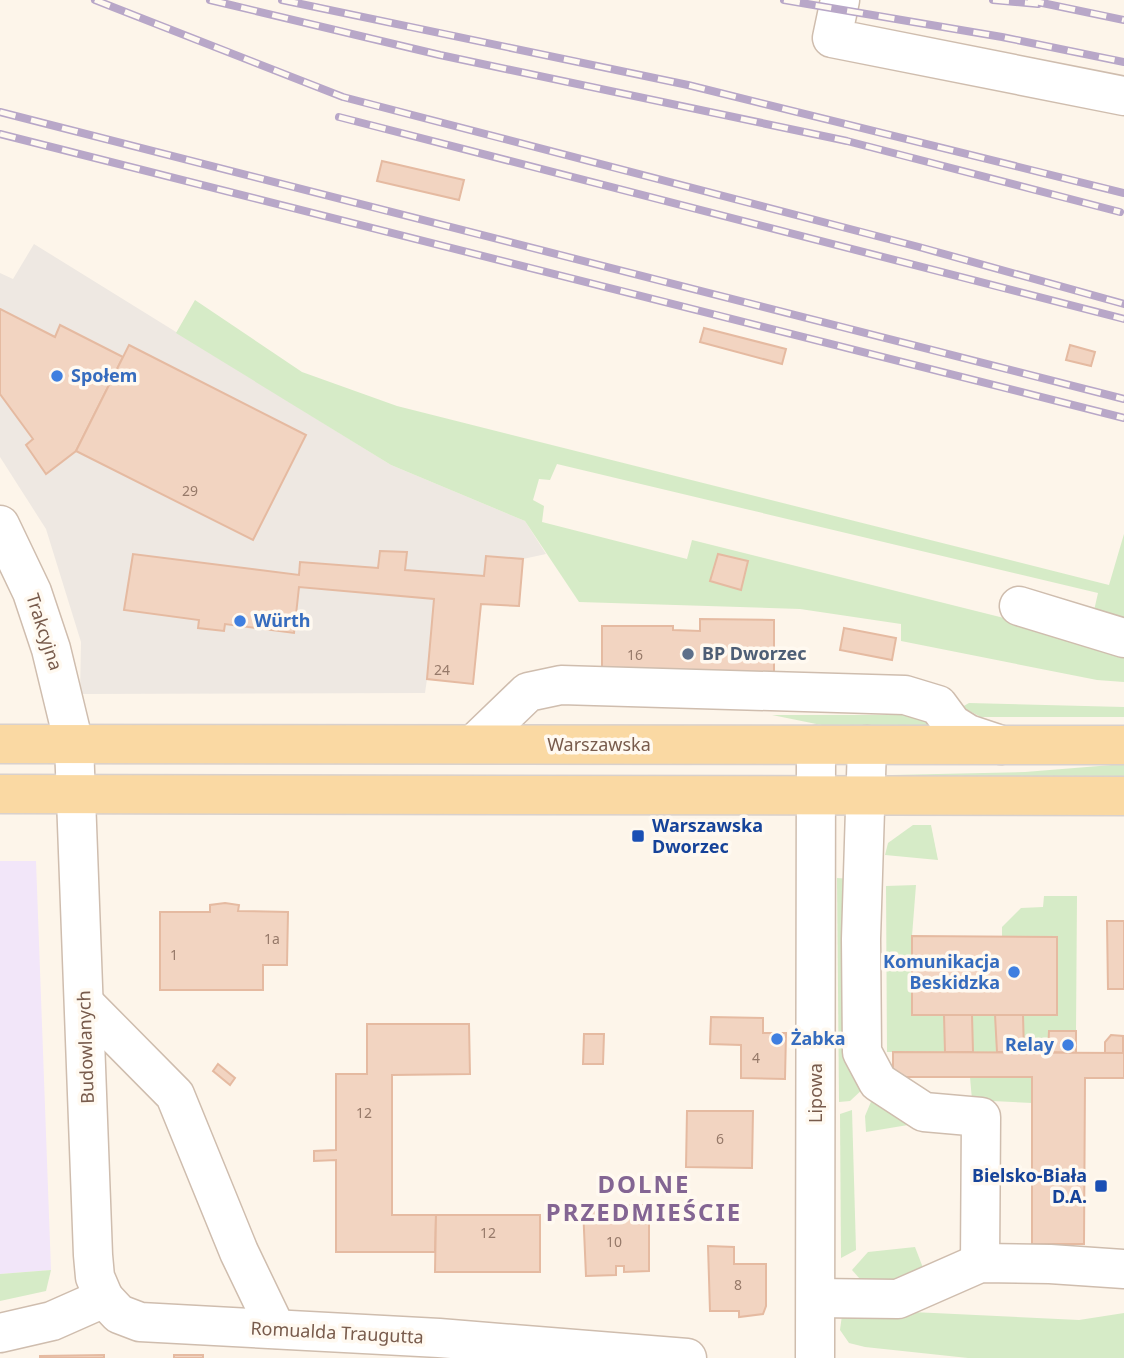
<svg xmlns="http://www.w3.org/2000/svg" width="1124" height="1358" font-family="'Noto Sans',sans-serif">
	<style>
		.industrial { fill: #eee8e2 }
		.education { fill: #f2e6f9 }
		.green { fill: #d6ebc7 }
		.building { fill: #f2d4c1; stroke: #e5baa1; stroke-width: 2 }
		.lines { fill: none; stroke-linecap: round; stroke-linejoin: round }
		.minor-casing { stroke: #cfbdae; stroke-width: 41 }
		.major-casing { stroke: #d9d1cd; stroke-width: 41 }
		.minor { stroke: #fff; stroke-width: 38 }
		.major { stroke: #fad9a3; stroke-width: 38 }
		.rail-casing { stroke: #b8a7c8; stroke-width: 8 }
		.rail { stroke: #fff9f0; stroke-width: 5; stroke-dasharray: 16; stroke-linecap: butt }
		.shop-dot { fill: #3f7fe0; stroke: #fff9f0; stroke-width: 2.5 }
		.service-dot { fill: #5c6f8a; stroke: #fff9f0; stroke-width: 2.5 }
		.transit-dot { fill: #1a4fb4; stroke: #fff9f0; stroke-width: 2.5 }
		.labels { text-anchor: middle; stroke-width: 7; stroke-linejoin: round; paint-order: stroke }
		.number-label { font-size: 14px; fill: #967969 }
		.shop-label { font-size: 18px; font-weight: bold; fill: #366cbe; stroke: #fff9f0; text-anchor: start }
		.street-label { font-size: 18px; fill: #785b4c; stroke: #fff9f0 }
		.service-label { font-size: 18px; font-weight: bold; fill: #4e5e75; stroke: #fff9f0; text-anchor: start }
		.transit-label { font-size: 18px; font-weight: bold; fill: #164399; stroke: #fff9f0; text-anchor: start }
		.district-label { font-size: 24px; font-weight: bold; letter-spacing: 2px; fill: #836593; stroke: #fff9f0 }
	</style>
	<rect width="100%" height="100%" fill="#fdf5ea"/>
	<polygon class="industrial" points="34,244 391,465 525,521 546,554 523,559 519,606 481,604 473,684 427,679 425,693 80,694 81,642 46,529 0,457 0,273 13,279"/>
	<polygon class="education" points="0,861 36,861 51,1270 0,1274"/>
	<g class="green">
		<polygon points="195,300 302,372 397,406 1109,585 1124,534 1124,624 1093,615 1098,593 557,464 550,480 539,479 533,500 544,506 542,522 687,559 692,540 1016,621 1124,653 1124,682 1097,680 901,641 901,624 800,609 579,602 525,521 391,465 176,333"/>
		<polygon points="969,703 1124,707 1124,717 981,717 962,707"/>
		<polygon points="772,715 934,715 932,727 846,730"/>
		<polygon points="1124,764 1124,776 1083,780 887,778 892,775 1025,772"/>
		<polygon points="913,825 931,825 938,860 885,855 888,843"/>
		<polygon points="837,878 852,879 865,1087 850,1101 839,1102"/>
		<polygon points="916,885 912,936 944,1015 945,1052 887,1052 886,886"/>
		<polygon points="1044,896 1077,896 1076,1031 1049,1031 1048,1052 1024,1052 1023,1015 1057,1015 1057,937 1002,937 1002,927 1021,908 1043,907"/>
		<polygon points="972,1015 995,1015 997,1052 973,1052"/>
		<polygon points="970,1077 1032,1077 1032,1103 972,1100"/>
		<polygon points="873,1097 908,1125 866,1132 865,1116"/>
		<polygon points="852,1110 856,1250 841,1258 840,1114"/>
		<polygon points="915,1247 925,1273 913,1285 860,1279 852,1270 868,1252"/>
		<polygon points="51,1270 46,1291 0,1301 0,1274"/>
		<polygon points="849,1309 1079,1320 1124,1313 1124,1358 968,1358 865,1347 849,1343 840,1330 842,1315"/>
	</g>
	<g class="building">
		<polygon points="382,161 464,180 459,200 377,181"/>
		<polygon points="0,309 55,337 60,325 123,357 76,451 46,474 26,445 33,439 0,394"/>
		<polygon points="704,328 786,349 782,364 700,342"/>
		<polygon points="129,345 306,435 253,540 76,451"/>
		<polygon points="1070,345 1095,352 1091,366 1066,360"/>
		<polygon points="380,551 407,552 405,570 484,576 486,556 523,559 519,606 481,604 473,684 427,679 434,599 299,587 294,633 225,624 224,631 198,628 199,620 124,610 133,554 299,575 300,562 378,568"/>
		<polygon points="718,554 748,561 741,590 710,581"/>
		<polygon points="700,619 774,620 774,687 602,678 602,626 673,626 673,630 700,631"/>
		<polygon points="844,628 896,638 892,660 840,650"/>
		<polygon points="225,903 239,905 238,911 288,912 287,965 263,965 263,990 160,990 160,912 210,912 210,905"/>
		<polygon points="1107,921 1124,921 1124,989 1108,989"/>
		<polygon points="912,936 1057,937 1057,1015 912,1015"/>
		<polygon points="944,1015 972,1015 973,1052 945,1052"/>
		<polygon points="995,1015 1023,1015 1024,1052 997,1052"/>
		<polygon points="711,1017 763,1018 763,1033 786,1033 785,1079 741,1078 741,1045 710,1044"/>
		<polygon points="367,1024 469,1024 470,1074 392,1075 392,1215 436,1215 435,1252 336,1252 336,1160 314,1161 314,1151 336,1150 336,1074 367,1074"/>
		<polygon points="1049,1031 1076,1031 1076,1053 1048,1052"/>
		<polygon points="584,1034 604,1034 603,1064 583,1064"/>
		<polygon points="1111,1035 1123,1036 1123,1053 1105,1053 1105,1042"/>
		<polygon points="893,1052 1124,1053 1124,1078 1085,1078 1084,1244 1032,1244 1032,1077 893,1077"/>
		<polygon points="218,1064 235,1078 230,1085 213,1071"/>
		<polygon points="687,1111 753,1111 752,1168 686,1167"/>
		<polygon points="649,1205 649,1271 624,1272 624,1266 616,1266 616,1275 586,1276 583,1207"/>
		<polygon points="436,1215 540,1215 540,1272 435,1272"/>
		<polygon points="708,1246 734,1247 734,1264 766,1264 766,1306 763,1314 739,1317 739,1311 710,1311"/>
		<polygon points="104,1355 104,1358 40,1358 40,1356"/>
		<rect x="174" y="1355" width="29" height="3"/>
	</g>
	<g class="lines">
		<g class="minor-casing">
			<g id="minor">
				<polyline points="840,0 832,38 1124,96"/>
				<polyline points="0,525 32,592 51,649 74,744 93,1255 95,1277 104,1298"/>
				<polyline points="1019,606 1124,638"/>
				<polyline points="474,744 528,692 561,685 905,695 938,705 952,724 968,734 1001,745"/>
				<polyline points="867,745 861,939 862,1052 878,1082 924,1112 981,1117 980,1263"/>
				<polyline points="85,1004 175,1095 239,1252 276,1329"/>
				<polyline points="816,1298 898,1299 980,1263 1050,1264 1124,1269"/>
				<polyline points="0,1333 52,1321 104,1298 119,1314 140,1322 439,1338 687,1358"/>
				<polyline points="815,1358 816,745"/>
			</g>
		</g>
		<g class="major-casing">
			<g id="major">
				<polyline points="0,744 1124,745"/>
				<polyline points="0,794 1124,796"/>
			</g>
		</g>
		<use href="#minor" class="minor"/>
		<use href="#major" class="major"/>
		<g class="rail-casing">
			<g id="rail">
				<polyline points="95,0 343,97 919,247 1124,304"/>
				<polyline points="210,0 440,55 847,141 1120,212"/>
				<polyline points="282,0 688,85 1124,193"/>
				<polyline points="784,0 1002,37 1124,62"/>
				<polyline points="993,0 1038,4"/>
				<polyline points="1028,0 1124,20"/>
				<polyline points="0,112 1124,399"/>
				<polyline points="339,117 1124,319"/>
				<polyline points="0,134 1124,418"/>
			</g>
		</g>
		<use href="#rail" class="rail"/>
	</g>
	<g class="shop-dot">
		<circle cx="57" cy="376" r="7"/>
		<circle cx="240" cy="621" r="7"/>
		<circle cx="1014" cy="972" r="7"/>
		<circle cx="777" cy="1039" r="7"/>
		<circle cx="1068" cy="1045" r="7"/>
	</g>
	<circle class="service-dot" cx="688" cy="654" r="7"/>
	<g class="transit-dot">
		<rect x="631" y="829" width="14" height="14" rx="3.5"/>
		<rect x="1094" y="1179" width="14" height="14" rx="3.5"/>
	</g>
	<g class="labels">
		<g class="number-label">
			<text x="190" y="496">29</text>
			<text x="635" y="660">16</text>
			<text x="442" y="675">24</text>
			<text x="272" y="944">1a</text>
			<text x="174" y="960">1</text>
			<text x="756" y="1063">4</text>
			<text x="364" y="1118">12</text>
			<text x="720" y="1144">6</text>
			<text x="488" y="1238">12</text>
			<text x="614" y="1247">10</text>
			<text x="738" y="1290">8</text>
		</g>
		<g class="shop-label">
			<text x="71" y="382">Społem</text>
			<text x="254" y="627">Würth</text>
			<text x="1000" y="968" text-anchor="end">Komunikacja<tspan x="1000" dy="21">Beskidzka</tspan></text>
			<text x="791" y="1045">Żabka</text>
			<text x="1054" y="1051" text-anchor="end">Relay</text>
		</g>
		<g class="street-label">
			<text transform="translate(44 632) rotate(72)" y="6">Trakcyjna</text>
			<text x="599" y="751">Warszawska</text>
			<text transform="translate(86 1047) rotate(-92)" y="6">Budowlanych</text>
			<text transform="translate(816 1093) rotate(-90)" y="6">Lipowa</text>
			<text transform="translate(337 1333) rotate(3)" y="6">Romualda Traugutta</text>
		</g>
		<g class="service-label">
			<text x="702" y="660">BP Dworzec</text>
		</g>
		<g class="transit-label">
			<text x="652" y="832">Warszawska<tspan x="652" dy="21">Dworzec</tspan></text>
			<text x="1087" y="1182" text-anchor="end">Bielsko-Biała<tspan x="1087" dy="21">D.A.</tspan></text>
		</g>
		<g class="district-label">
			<text x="644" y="1193">DOLNE<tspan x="644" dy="28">PRZEDMIEŚCIE</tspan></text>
		</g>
	</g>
</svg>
